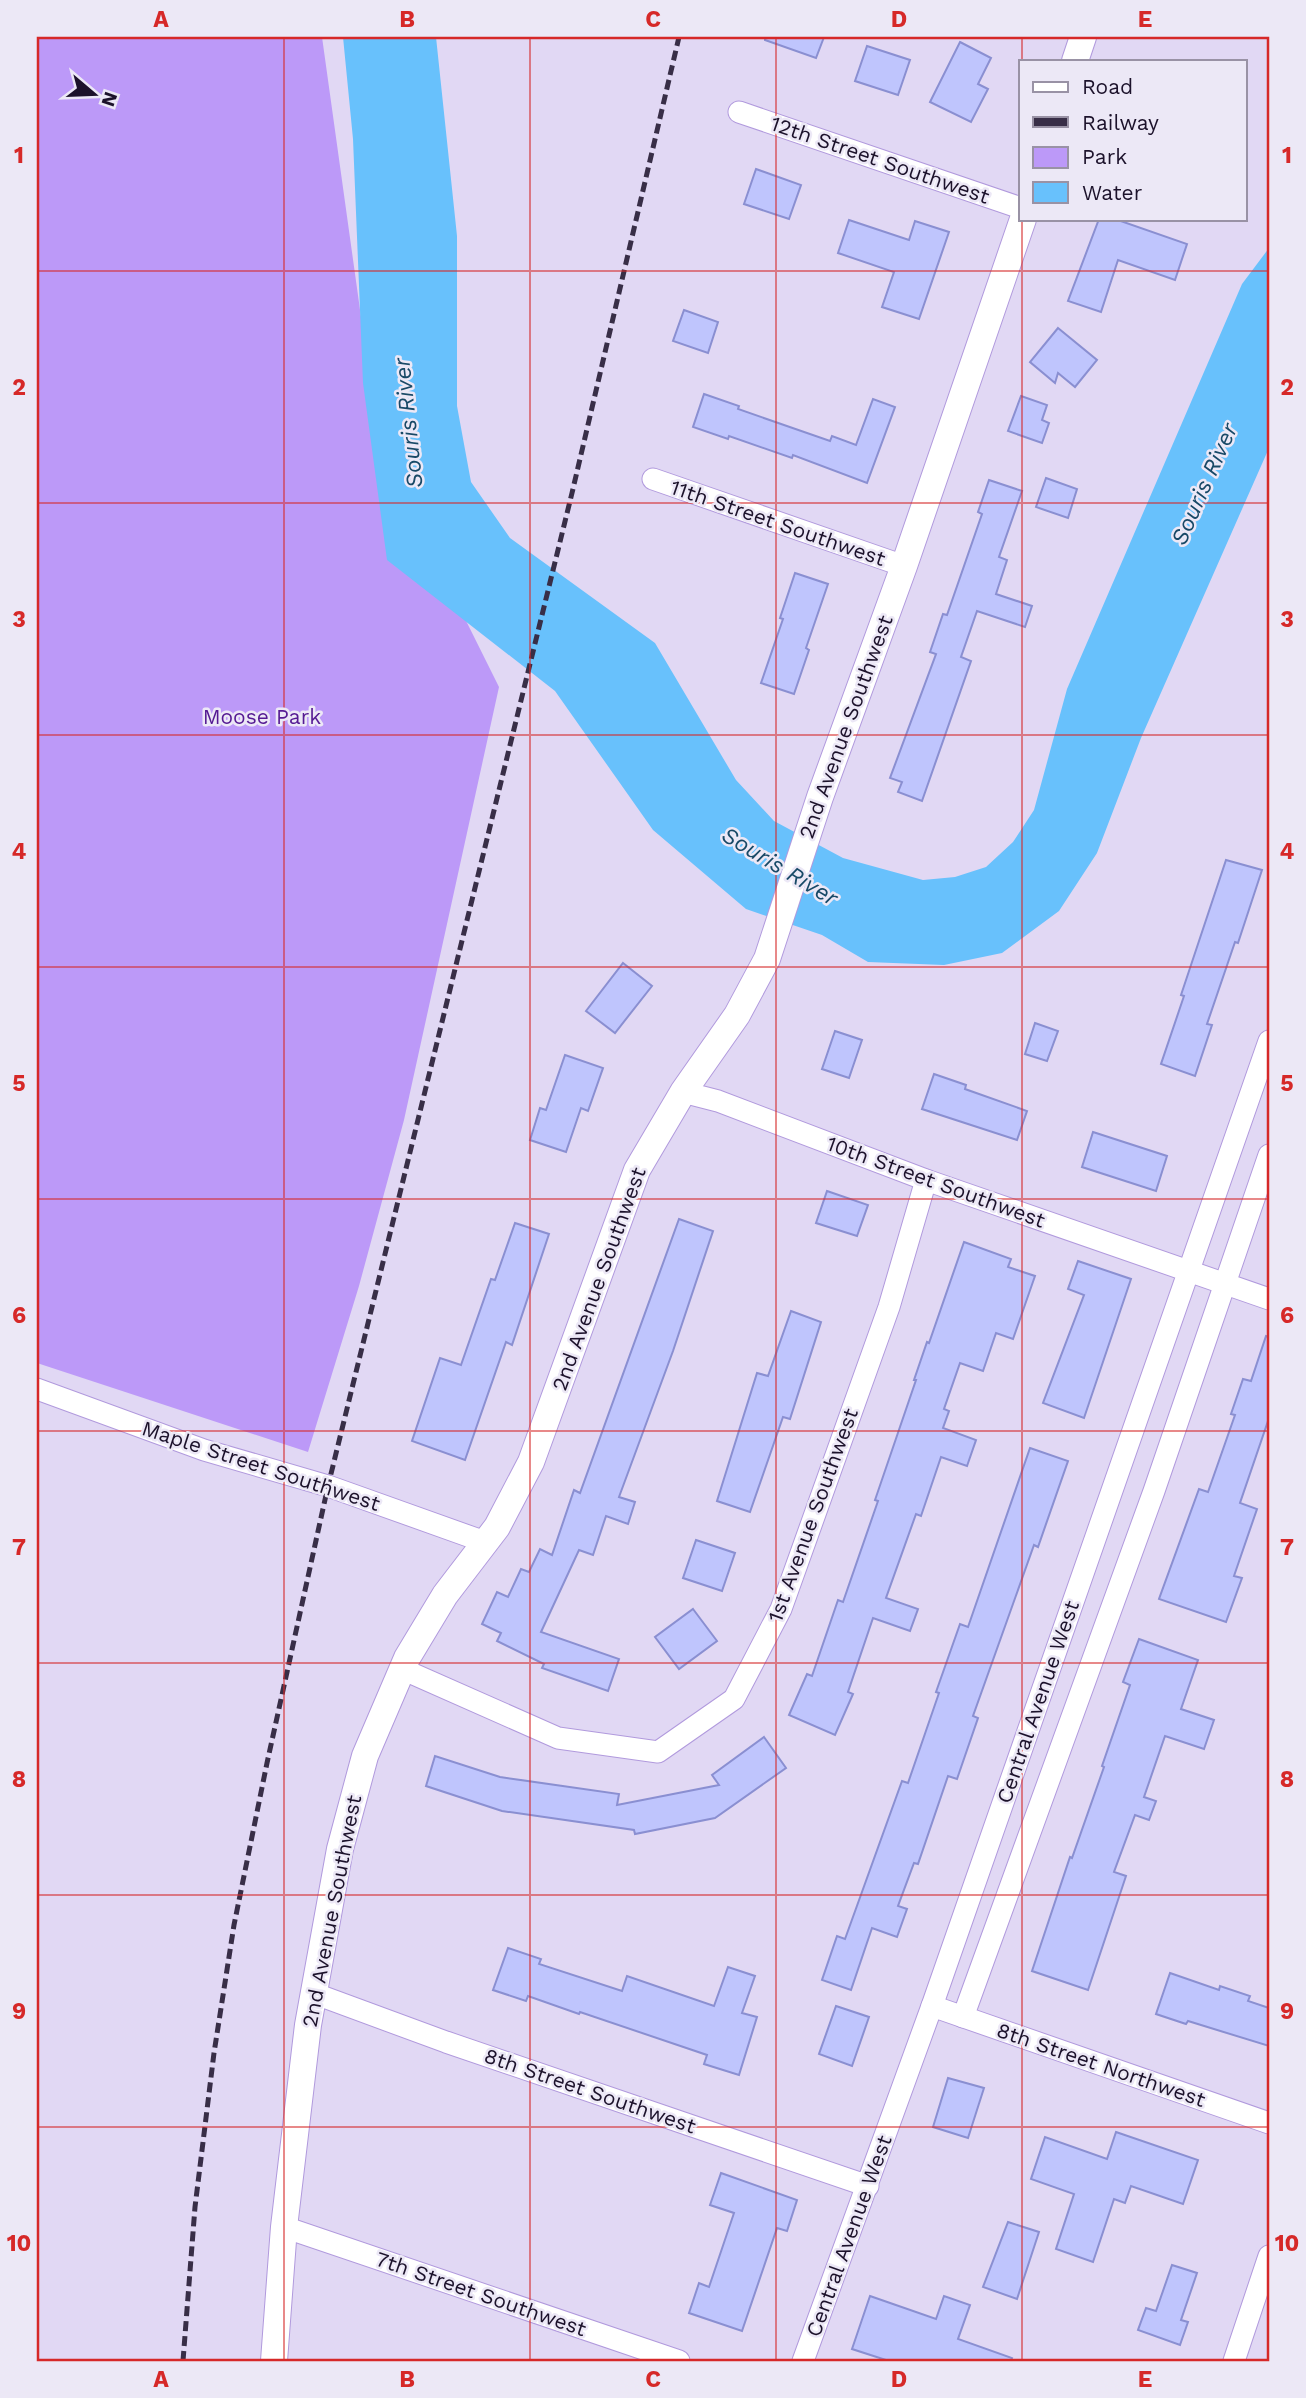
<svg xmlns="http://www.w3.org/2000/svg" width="1306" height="2398" font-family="'Work Sans',sans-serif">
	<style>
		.green { fill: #bc99f8 }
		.water { fill: #68c1fc }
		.building { fill: #bfc5fd; stroke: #8a8fd1; stroke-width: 2 }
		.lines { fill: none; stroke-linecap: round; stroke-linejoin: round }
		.minor-casing { stroke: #b19add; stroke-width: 23 }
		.tertiary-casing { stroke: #b19add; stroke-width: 28 }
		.minor { stroke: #fff; stroke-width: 21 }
		.tertiary { stroke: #fff; stroke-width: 26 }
		.rail { stroke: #382e47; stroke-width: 5; stroke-dasharray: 10 5; stroke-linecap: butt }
		.grid { fill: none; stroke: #d62828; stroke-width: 2; stroke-opacity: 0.55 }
		.labels { text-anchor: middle; stroke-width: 5; stroke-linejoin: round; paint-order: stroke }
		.street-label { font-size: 21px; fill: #1c122b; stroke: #ece8f6 }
		.park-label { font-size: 21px; fill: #551a93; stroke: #ece8f6 }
		.water-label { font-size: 23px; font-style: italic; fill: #184967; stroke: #ece8f6 }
		.neatline { fill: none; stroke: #d62828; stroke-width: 2.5 }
		.grid-label { font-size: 23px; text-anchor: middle; font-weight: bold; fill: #d62828 }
	</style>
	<rect width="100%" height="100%" fill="#e1d8f4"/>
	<polygon class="green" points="37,37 322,37 379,446 499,687 404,1120 359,1286 308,1452 37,1363"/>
	<polygon class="water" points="343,37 436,37 457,236 457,406 471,482 510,538 655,643 736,780 774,821 843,858 923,880 955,877 986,867 1013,842 1034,810 1067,689 1242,284 1269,248 1269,448 1141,738 1097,853 1059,911 1002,953 944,965 868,962 822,935 746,909 653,830 555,691 387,560 363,383 353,139"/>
	<g class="building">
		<polygon points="765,37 824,37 816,58 765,40"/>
		<polygon points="960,42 991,58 978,84 988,89 971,122 930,102"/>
		<polygon points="867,46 910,60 898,95 855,81"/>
		<polygon points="756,169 801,185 789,219 744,204"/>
		<polygon points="1099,219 1115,219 1187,244 1175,280 1118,260 1101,312 1068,301"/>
		<polygon points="849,220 909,240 915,221 949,232 919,319 882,307 894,272 838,253"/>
		<polygon points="684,310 718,322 708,353 673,341"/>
		<polygon points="1058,328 1097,360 1075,387 1058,373 1055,383 1030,362"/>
		<polygon points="704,394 739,406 738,409 830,441 832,436 856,445 873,399 895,407 867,483 793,455 792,458 729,436 728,439 693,427"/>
		<polygon points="1021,396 1047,405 1042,420 1049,423 1042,443 1008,431"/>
		<polygon points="1046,478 1077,489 1068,518 1036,507"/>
		<polygon points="989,480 1022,491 999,557 1007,560 996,594 1032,606 1025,627 977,611 961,657 971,661 922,801 898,792 902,782 890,778 936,654 930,652 943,614 947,615 982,514 978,512"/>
		<polygon points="795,573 828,584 806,648 809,650 794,694 761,683 783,619 780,618"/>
		<polygon points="1226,860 1262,870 1238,943 1235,942 1207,1024 1212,1025 1195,1076 1161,1064 1184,996 1181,995"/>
		<polygon points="623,963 652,986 615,1033 586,1011"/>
		<polygon points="1035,1023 1058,1031 1047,1061 1025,1054"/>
		<polygon points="835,1031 862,1040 849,1078 822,1069"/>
		<polygon points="565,1055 603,1068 588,1111 581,1108 566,1152 530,1140 540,1108 546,1110"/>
		<polygon points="934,1074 966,1085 965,1089 1027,1111 1017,1140 922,1109"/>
		<polygon points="1093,1132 1167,1156 1156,1191 1082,1167"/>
		<polygon points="827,1191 868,1205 857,1236 816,1223"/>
		<polygon points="679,1219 713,1231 673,1351 619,1497 635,1502 628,1524 606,1516 593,1555 579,1550 541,1632 619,1659 608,1691 542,1668 544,1664 497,1641 501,1633 482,1624 497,1592 508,1597 521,1569 529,1572 540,1549 552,1555 574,1490 580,1493"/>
		<polygon points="515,1223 549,1234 512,1345 506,1342 465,1460 412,1441 440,1358 461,1365 491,1279 495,1280"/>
		<polygon points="964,1242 1011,1259 1008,1267 1035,1276 1013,1339 996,1333 983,1371 960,1363 944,1409 949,1411 943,1428 976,1440 967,1466 941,1457 921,1516 916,1514 886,1598 918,1609 910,1631 873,1618 848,1692 853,1694 835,1735 789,1715 807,1674 812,1676 838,1600 843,1602 878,1501 875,1500 916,1380 914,1380 927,1342 929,1343"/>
		<polygon points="1078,1261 1131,1279 1084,1418 1043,1403 1084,1295 1068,1289"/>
		<polygon points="791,1311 821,1322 790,1419 783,1417 750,1512 717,1501 757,1373 768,1376"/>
		<polygon points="1266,1336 1269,1337 1269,1418 1240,1503 1257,1509 1234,1576 1242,1578 1226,1622 1159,1599 1199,1489 1208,1492 1235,1415 1231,1414 1243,1379 1251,1381"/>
		<polygon points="1030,1448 1068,1461 1038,1547 1034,1545 973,1716 978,1718 957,1779 948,1776 918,1864 914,1863 898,1906 907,1909 897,1937 872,1928 851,1990 822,1980 837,1936 845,1939 902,1781 908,1783 939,1693 936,1692 960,1624 968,1627"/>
		<polygon points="696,1540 735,1553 722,1591 683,1578"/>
		<polygon points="693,1609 717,1641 679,1669 655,1637"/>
		<polygon points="1139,1639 1198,1660 1181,1709 1214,1720 1204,1749 1165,1736 1144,1797 1156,1801 1149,1820 1135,1815 1114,1872 1126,1876 1088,1990 1032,1971 1070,1857 1072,1858 1104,1767 1102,1766 1130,1685 1123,1682"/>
		<polygon points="764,1737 786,1768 715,1818 635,1834 634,1830 502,1811 426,1786 435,1756 500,1777 619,1794 617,1805 719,1785 712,1775"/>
		<polygon points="508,1948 541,1959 539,1964 622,1991 627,1976 714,2006 728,1967 755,1976 742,2013 757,2017 739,2075 704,2064 707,2055 580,2012 579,2014 528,1996 526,2001 493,1990"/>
		<polygon points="1170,1973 1219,1990 1220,1986 1250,1996 1248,2001 1269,2008 1269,2046 1188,2021 1186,2024 1156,2014"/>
		<polygon points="836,2006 869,2017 852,2066 819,2054"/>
		<polygon points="948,2078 984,2088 968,2138 933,2127"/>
		<polygon points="1116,2132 1198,2160 1183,2204 1131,2186 1125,2203 1114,2199 1093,2262 1056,2249 1074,2194 1031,2179 1045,2137 1107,2159"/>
		<polygon points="721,2173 797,2200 787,2231 777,2228 742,2331 689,2313 699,2283 709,2287 734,2213 710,2205"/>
		<polygon points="1008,2222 1039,2232 1017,2299 983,2287"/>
		<polygon points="1172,2265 1197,2273 1181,2320 1188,2322 1180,2345 1138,2330 1146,2308 1156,2311"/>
		<polygon points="870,2296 936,2319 944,2296 970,2305 958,2339 1012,2358 1011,2361 889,2361 852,2349"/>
	</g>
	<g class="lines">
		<g class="minor-casing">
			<g id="minor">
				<polyline points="739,112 1021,208"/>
				<polyline points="653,479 904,566"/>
				<polyline points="683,1092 718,1101 926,1180 1269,1299"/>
				<polyline points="37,1389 204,1450 328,1486 485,1542"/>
				<polyline points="402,1669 558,1738 658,1752 734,1699 781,1609 889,1307 926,1180"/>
				<polyline points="313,1993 446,2042 868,2186"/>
				<polyline points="932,2006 1269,2123"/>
				<polyline points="963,2017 1154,1491 1269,1155"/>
				<polyline points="284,2227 679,2361"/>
				<polyline points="803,2361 932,2006 1269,1041"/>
				<polyline points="1234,2361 1269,2256"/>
			</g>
		</g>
		<g class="tertiary-casing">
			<g id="tertiary">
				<polyline points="1075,61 1083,37"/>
				<polyline points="274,2361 284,2227 308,2025 340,1849 365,1756 407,1658 445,1595 497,1527 531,1462 637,1170 683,1092 737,1015 767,959 820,797 904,566 1023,219"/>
			</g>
		</g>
		<use href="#minor" class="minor"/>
		<use href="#tertiary" class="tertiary"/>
		<polyline class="rail" points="183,2361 195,2207 214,2053 234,1925 267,1763 328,1486 572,493 679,37"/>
	</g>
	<path class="grid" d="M284,37V2361M530,37V2361M776,37V2361M1022,37V61M1022,219V2361M37,271H1269M37,503H1269M37,735H1269M37,967H1269M37,1199H1269M37,1431H1269M37,1663H1269M37,1895H1269M37,2127H1269"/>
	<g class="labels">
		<g class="street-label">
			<text transform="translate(880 160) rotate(19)" y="7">12th Street Southwest</text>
			<text transform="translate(778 523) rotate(19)" y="7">11th Street Southwest</text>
			<text transform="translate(846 727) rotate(-70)" y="7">2nd Avenue Southwest</text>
			<text transform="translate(936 1182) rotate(20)" y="7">10th Street Southwest</text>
			<text transform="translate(599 1279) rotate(-70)" y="7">2nd Avenue Southwest</text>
			<text transform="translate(261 1466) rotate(18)" y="7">Maple Street Southwest</text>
			<text transform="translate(813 1515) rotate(-70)" y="7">1st Avenue Southwest</text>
			<text transform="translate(1038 1702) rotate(-71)" y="7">Central Avenue West</text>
			<text transform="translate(332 1911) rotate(-79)" y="7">2nd Avenue Southwest</text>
			<text transform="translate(1101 2065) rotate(19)" y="7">8th Street Northwest</text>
			<text transform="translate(590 2091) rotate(19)" y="7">8th Street Southwest</text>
			<text transform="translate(849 2236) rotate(-70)" y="7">Central Avenue West</text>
			<text transform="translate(481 2294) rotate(19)" y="7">7th Street Southwest</text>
		</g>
		<g class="park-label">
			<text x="262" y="724">Moose Park</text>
		</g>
		<g class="water-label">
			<text transform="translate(408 423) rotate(-96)" y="8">Souris River</text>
			<text transform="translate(1204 484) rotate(-66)" y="8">Souris River</text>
			<text transform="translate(780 866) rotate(31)" y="8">Souris River</text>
		</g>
	</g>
	<rect width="1306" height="2398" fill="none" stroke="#ece8f6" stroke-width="77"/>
	<rect x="1019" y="60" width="228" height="161" fill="#ece8f6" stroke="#9992a5" stroke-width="2"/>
	<rect x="1033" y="82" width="35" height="10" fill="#ffffff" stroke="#9992a5" stroke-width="2"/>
	<text x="1082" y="94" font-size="21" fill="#1c122b">Road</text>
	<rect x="1033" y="117" width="35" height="10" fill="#382e47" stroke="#9992a5" stroke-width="2"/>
	<text x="1082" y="130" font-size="21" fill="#1c122b">Railway</text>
	<rect x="1033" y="147" width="35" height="21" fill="#bc99f8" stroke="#9992a5" stroke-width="2"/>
	<text x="1082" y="164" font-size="21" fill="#1c122b">Park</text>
	<rect x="1033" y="182" width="35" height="21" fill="#68c1fc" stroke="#9992a5" stroke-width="2"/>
	<text x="1082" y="200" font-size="21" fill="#1c122b">Water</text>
	<g transform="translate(94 94) rotate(109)" stroke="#ece8f6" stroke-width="5" paint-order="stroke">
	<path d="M0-5L12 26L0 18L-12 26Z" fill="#1c122b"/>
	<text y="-10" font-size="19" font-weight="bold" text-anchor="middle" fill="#1c122b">N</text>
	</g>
	<rect x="38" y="38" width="1230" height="2322" class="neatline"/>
	<g class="grid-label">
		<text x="161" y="27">A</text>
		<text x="407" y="27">B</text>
		<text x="653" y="27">C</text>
		<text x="899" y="27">D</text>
		<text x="1145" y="27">E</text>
		<text x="19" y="163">1</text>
		<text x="1287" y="163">1</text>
		<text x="19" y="395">2</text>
		<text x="1287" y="395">2</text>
		<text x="19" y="627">3</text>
		<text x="1287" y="627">3</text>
		<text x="19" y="859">4</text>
		<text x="1287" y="859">4</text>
		<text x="19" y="1091">5</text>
		<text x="1287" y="1091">5</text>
		<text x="19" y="1323">6</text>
		<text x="1287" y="1323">6</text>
		<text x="19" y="1555">7</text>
		<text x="1287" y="1555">7</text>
		<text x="19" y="1787">8</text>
		<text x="1287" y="1787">8</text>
		<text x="19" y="2019">9</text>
		<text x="1287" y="2019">9</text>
		<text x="19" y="2251">10</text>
		<text x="1287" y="2251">10</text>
		<text x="161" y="2387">A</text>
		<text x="407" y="2387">B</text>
		<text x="653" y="2387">C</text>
		<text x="899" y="2387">D</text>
		<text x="1145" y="2387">E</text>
	</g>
</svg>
